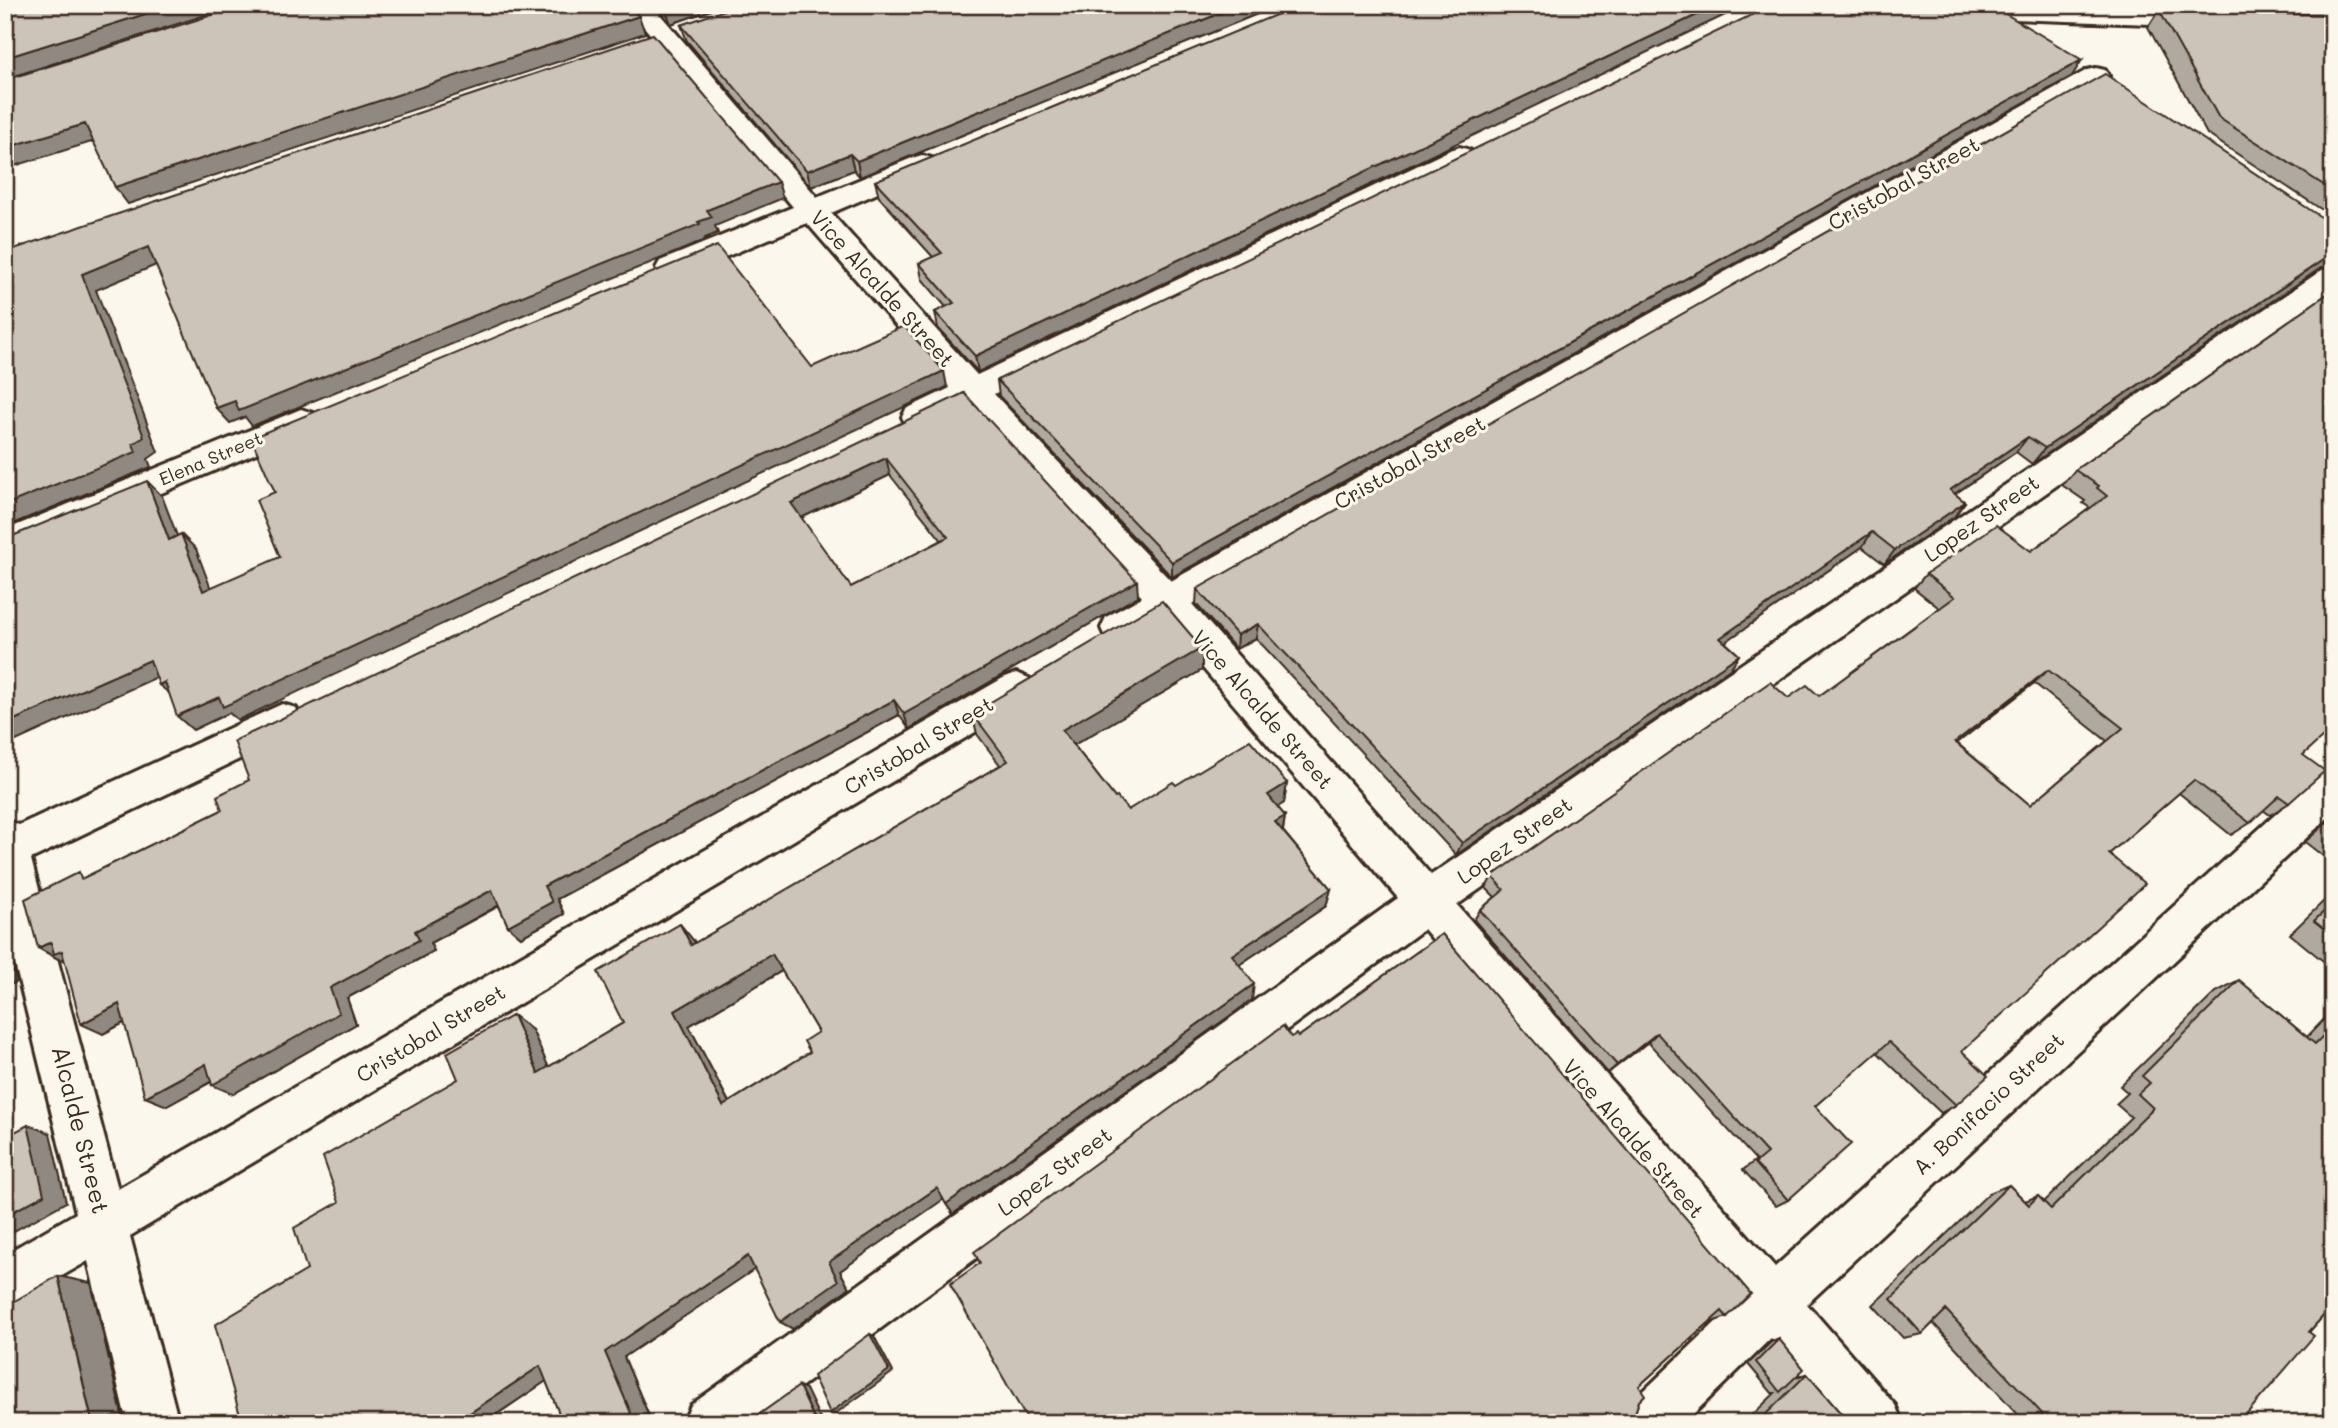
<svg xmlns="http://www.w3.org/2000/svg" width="2338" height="1428" font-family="Mali,sans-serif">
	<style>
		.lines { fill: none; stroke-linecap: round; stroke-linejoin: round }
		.minor-casing { stroke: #3b2a1e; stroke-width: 6 }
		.minor { fill: #fbf7ec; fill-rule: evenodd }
		.wall { fill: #afa99f; stroke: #3b2a1e; stroke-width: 2; fill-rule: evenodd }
		.shaded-wall { fill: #8f8982; stroke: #3b2a1e; stroke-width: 2 }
		.building { fill: #ccc4b9; stroke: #3b2a1e; stroke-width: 2; fill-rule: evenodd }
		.labels { text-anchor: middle; stroke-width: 6; stroke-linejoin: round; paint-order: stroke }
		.far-street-label { font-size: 18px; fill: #3b2a1e; stroke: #fbf7ec }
		.street-label { font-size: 21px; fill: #3b2a1e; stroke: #fbf7ec }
		.near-street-label { font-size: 24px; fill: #3b2a1e; stroke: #fbf7ec }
	</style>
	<rect width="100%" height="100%" fill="#fbf7ec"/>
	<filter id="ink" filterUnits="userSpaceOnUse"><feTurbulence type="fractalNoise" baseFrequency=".0143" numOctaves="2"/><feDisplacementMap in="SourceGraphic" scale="14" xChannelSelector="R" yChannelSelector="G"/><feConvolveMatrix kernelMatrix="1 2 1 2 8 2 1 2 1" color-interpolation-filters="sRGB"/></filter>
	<g filter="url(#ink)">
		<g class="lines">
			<g class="minor-casing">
				<g id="minor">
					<path d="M626,5H652L817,197L912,158L922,155L932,158L936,164L932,170L831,213L977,375L1450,150L1460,147L1470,150L1474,156L1470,162L994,394L1171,581L2087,70L2096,68L2105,70L2109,76L2105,82L1192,604L1431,875L2322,270L2333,267V292L1457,905L1775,1267L2319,775L2333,770V813L1807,1304L1895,1405L1903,1423H1843L1771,1338L1684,1423H1621L1629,1405L1739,1300L1424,929L752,1423H683L691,1405L1398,898L1163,621L1119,643L1106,639L1101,628L1106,617L1142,597L968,407C948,416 928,432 906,425L902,417L906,409L950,388L807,223L682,275L671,278L660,275L656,268L660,261L793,207Z"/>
					<polygon points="1992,5 2208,10 2217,13 2221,18 2217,23 2208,26 1983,18 1979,13 1983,8"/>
					<polygon points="301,409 313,413 318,421 313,429 5,559 5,530"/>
					<polygon points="1016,673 1029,678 1035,689 1029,700 130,1236 179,1423 127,1423 88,1261 22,1299 5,1306 5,1254 76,1213 5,923 5,820 19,825 282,704 296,708 301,720 296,732 31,859 118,1189 1003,678"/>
				</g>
			</g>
			<use href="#minor" class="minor"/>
		</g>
		<g class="wall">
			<polygon points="656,5 725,5 671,24"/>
			<polygon points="1279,5 860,177 854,170 811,187 687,41 681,25"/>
			<polygon points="1300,5 978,372 938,328 935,312 946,307 922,279 919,263 933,257 879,197 875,181"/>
			<polygon points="2136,5 2333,5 2333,11 2137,6"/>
			<polygon points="2159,10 2333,15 2333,217 2207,134 2148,27"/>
			<polygon points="2072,76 1172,577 999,396 997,380"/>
			<polygon points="2333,225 2333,265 2321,268 2032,464 2016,452 1955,494 1965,502 1954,517 1884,564 1862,547 1725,642 1739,655 1730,669 1456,855 1256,638 1236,649 1196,604 1197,589"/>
			<path d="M2333,290L2303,755L2289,803L2270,815L2263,810L2250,823L2231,835L2179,793L2109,854L1962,1051L1956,1105L1941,1113L1877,1052L1815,1106L1788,1200L1776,1206L1743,1170L1756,1160L1648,1042L1608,1073L1474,920L1480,910L1495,897L1486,888L1492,876L1788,698L1819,696L1939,608L1914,588L1926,574L2031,551L2090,508L2083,503L2085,501L2062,485L2075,470ZM2034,683L2107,741L2030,805L1957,743Z"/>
			<path d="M964,393L1138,596L909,729L899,715L557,899L564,914L521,937L508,926L499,906L430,943L434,951L347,998L356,1024L233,1094L211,1082L167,1106L124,1023L103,1034L64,959H62L60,960L86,877L222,810L249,780ZM890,475L942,541L851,587L801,518Z"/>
			<path d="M1202,648V670L1074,745L1115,798L1128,810L1176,785L1287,783L1284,803L1277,807L1285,816L1283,831L1331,889L1326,906L1239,965L1252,1000L953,1214L943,1199L840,1271L849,1288L793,1329L754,1269L624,1357L649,1416L640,1423H563L546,1381L484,1423L241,1419L307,1270L339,1202L458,1079L532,1030L548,1067L623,1023L694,941L695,943L1000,765L977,734L972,713ZM782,971L818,1032L810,1052L729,1102L689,1026Z"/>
			<polygon points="2333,817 2333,864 2305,842"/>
			<polygon points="2333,892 2333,969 2290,934"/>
			<polygon points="1442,934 1727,1317 1712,1322 1711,1321 1639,1386 1639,1401 1632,1422 1652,1423 1029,1423 980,1263 1291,1037 1298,1037"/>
			<polygon points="2239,980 2307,1037 2333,1010 2333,1305 2309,1332 2243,1418 2248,1423 2024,1423 2025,1422 1933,1323 1922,1334 1903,1338 1873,1305 1989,1193 2009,1185 2025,1201 2038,1196 2044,1202 2131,1117 2116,1104 2128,1093 2120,1086 2216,992"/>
			<polygon points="1779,1339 1796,1377 1807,1374 1849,1423 1744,1423 1775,1393 1772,1393 1748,1364 1771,1342"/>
		</g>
		<g class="shaded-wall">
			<polygon points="174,5 237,5 5,79 5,58"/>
			<polygon points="672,5 725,5 671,24 665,8"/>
			<polygon points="1240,5 1279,5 860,177 857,161"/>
			<polygon points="1718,5 1746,5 978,372 975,356"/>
			<polygon points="639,16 645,33 128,204 115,187"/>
			<polygon points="2082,60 2072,76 1172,577 1172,562"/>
			<polygon points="85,124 98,140 5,169 5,148"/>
			<polygon points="850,154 854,170 811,187 807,171"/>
			<polygon points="778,182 783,198 715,226 718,233 705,238 706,240 252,426 245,417 230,423 216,408 698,222 707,210"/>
			<polygon points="148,247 161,263 96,290 158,452 148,459 151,467 5,527 5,505 133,444 82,274"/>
			<polygon points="2333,253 2333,265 2321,268 2032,464 2045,448"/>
			<polygon points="944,371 947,387 238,720 229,713 193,730 177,716"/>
			<polygon points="2028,437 2016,452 1938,505 1950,490"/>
			<polygon points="886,458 890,475 797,520 791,503"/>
			<polygon points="147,481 162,496 184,554 169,540"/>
			<polygon points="1965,502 1954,517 1884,564 1895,550"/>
			<polygon points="1872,532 1862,547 1711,652 1720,638"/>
			<polygon points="181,534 196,549 217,605 203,591"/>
			<polygon points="1137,581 1138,596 909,729 904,714"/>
			<polygon points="1258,624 1256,638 1236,649 1237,635"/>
			<polygon points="1202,648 1202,670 1065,750 1062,730"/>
			<polygon points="1739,655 1730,669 1456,855 1462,843"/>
			<polygon points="150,660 166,673 5,746 5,724"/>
			<polygon points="2048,670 2034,683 1942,755 1955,742"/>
			<polygon points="165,682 175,698 159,685"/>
			<polygon points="894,700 899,715 557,899 564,914 521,937 508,926 544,886"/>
			<polygon points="1287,783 1284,803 1265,815 1268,795"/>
			<polygon points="1285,816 1282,835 1275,822"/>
			<polygon points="1331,889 1326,906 1230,971 1232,955"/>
			<polygon points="492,890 505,902 430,943 434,951 347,998 356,1024 233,1094 212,1085 330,988 415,931"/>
			<polygon points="680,924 694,941 705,961 691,945"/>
			<polygon points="5,935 17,982 5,987"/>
			<polygon points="51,942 73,953 76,966 62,959 60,960 38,948"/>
			<polygon points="772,954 783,970 689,1026 737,1118 723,1106 675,1011"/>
			<polygon points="1254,984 1252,1000 953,1214 946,1204"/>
			<polygon points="119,1004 140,1014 103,1034 81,1024"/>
			<polygon points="513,1015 532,1030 557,1086 538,1073"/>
			<polygon points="1657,1033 1648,1042 1608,1073 1617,1065"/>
			<polygon points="206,1064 226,1073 167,1106 145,1097"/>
			<polygon points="28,1125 50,1133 66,1202 5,1236 5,1216"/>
			<polygon points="937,1188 944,1199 840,1271 849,1288 793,1329 780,1322 829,1262"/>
			<polygon points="748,1256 761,1265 624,1357 649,1416 640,1423 617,1423 605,1352"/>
			<polygon points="58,1276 91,1283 124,1423 92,1421"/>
			<polygon points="870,1334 874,1336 893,1372 835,1414 830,1413"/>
			<polygon points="540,1366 561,1371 484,1423 455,1423"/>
			<polygon points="799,1386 806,1389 822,1423 816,1423"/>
		</g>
		<g class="building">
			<polygon points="5,5 174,5 5,58"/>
			<polygon points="244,5 630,5 639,16 115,187 85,124 5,148 5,80"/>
			<polygon points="739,5 1240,5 857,161 850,154 807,171 681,25"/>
			<polygon points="1300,5 1718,5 975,356 935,312 954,303 919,263 942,253 875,181"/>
			<polygon points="1772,5 1991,5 2082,60 1172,562 997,380"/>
			<polygon points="2159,10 2333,15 2333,191 2219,118"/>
			<polygon points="653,34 778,182 707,210 712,217 698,222 700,224 239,411 235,401 216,408 148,247 82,274 144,437 133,444 136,452 5,505 5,252"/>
			<polygon points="2105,74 2333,225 2333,253 2045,448 2028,437 1950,490 1965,502 1895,550 1872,532 1720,638 1739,655 1462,843 1258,624 1237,635 1197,589"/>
			<polygon points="717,246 812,367 904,326 944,371 223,707 219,697 177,716 165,682 159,685 150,660 5,724 5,539 147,481 169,540 181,534 203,591 280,557 256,500 275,492 251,438"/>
			<path d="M2333,290V728L2303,755L2325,771L2289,803L2279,796L2250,823L2194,780L2109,854L2145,884L1962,1051L1988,1076L1956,1105L1889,1042L1815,1106L1851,1144L1788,1200L1755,1163L1767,1153L1657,1033L1617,1065L1480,910L1504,890L1492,876L1770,682L1788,698L1807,685L1819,696L1955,597L1926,574L1996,525L2031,551L2107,496L2097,488L2099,486L2075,470ZM2048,670L2123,728L2030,805L1955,742Z"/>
			<path d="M964,393L1137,581L904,714L894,700L544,886L552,902L508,926L492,890L415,931L419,940L330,988L339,1013L212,1085L206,1064L145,1097L119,1004L81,1024L62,951L54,954L51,942L38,948L25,899L79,872L81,879L222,810L217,796L249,780L234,741ZM886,458L948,537L851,587L791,503Z"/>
			<path d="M1162,601L1202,648L1062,730L1115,798L1117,797L1128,810L1173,782L1176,785L1250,740L1287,783L1268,795L1285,816L1275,822L1331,889L1232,955L1254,984L946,1204L937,1188L829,1262L838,1281L780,1322L748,1256L605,1352L631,1413L617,1423H563L540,1366L455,1423H235L241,1419L215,1325L307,1270L294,1228L339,1202L323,1157L458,1079L447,1053L513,1015L538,1073L623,1023L598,972L680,924L691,945L1008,761L972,713ZM772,954L818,1032L804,1041L810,1052L723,1106L675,1011Z"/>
			<polygon points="2333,903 2333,936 2314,921"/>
			<polygon points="1442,934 1751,1294 1727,1317 1722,1311 1639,1386 1645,1395 1639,1401 1632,1422 1652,1423 1602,1423 1598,1418 1592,1423 1029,1423 950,1284 980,1263 974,1252 1283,1026 1291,1037 1296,1034 1298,1037"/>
			<polygon points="2239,980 2315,1044 2333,1026 2333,1305 2309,1332 2314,1336 2243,1418 2248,1423 2044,1423 2047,1419 1946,1310 1922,1334 1891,1299 2009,1185 2029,1205 2038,1196 2051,1209 2153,1108 2138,1094 2150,1083 2142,1076"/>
			<polygon points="28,1125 44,1195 5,1216 5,1137"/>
			<polygon points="58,1276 92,1421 117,1423 5,1423 5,1330 10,1327 6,1306"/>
			<polygon points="870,1334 889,1370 830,1413 813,1376"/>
			<polygon points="1779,1339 1804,1369 1780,1392 1756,1362"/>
			<polygon points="1807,1374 1849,1423 1757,1423"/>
			<polygon points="799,1386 816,1423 747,1423"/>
		</g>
	</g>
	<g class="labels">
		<g class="far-street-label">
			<text transform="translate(211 459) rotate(-23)" y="6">Elena Street</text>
		</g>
		<g class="street-label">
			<text transform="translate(1904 184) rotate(-29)" y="7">Cristobal Street</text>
			<text transform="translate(882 289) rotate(48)" y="7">Vice Alcalde Street</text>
			<text transform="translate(1410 463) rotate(-29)" y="7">Cristobal Street</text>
			<text transform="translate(1982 519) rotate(-35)" y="7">Lopez Street</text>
			<text transform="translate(1262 710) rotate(49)" y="7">Vice Alcalde Street</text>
			<text transform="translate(919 746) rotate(-31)" y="7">Cristobal Street</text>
			<text transform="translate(1515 841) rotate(-35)" y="7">Lopez Street</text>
			<text transform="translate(431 1034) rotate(-31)" y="7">Cristobal Street</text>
			<text transform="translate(1989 1104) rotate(-43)" y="7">A. Bonifacio Street</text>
			<text transform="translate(1633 1139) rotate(49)" y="7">Vice Alcalde Street</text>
			<text transform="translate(1055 1172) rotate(-36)" y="7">Lopez Street</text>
		</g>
		<g class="near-street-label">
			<text transform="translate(80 1130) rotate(76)" y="8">Alcalde Street</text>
		</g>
	</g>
	<rect width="2338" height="1428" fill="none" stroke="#fbf7ec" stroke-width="28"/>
	<rect x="14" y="14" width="2310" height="1400" fill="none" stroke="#3b2a1e" stroke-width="2.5" filter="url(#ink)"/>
</svg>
